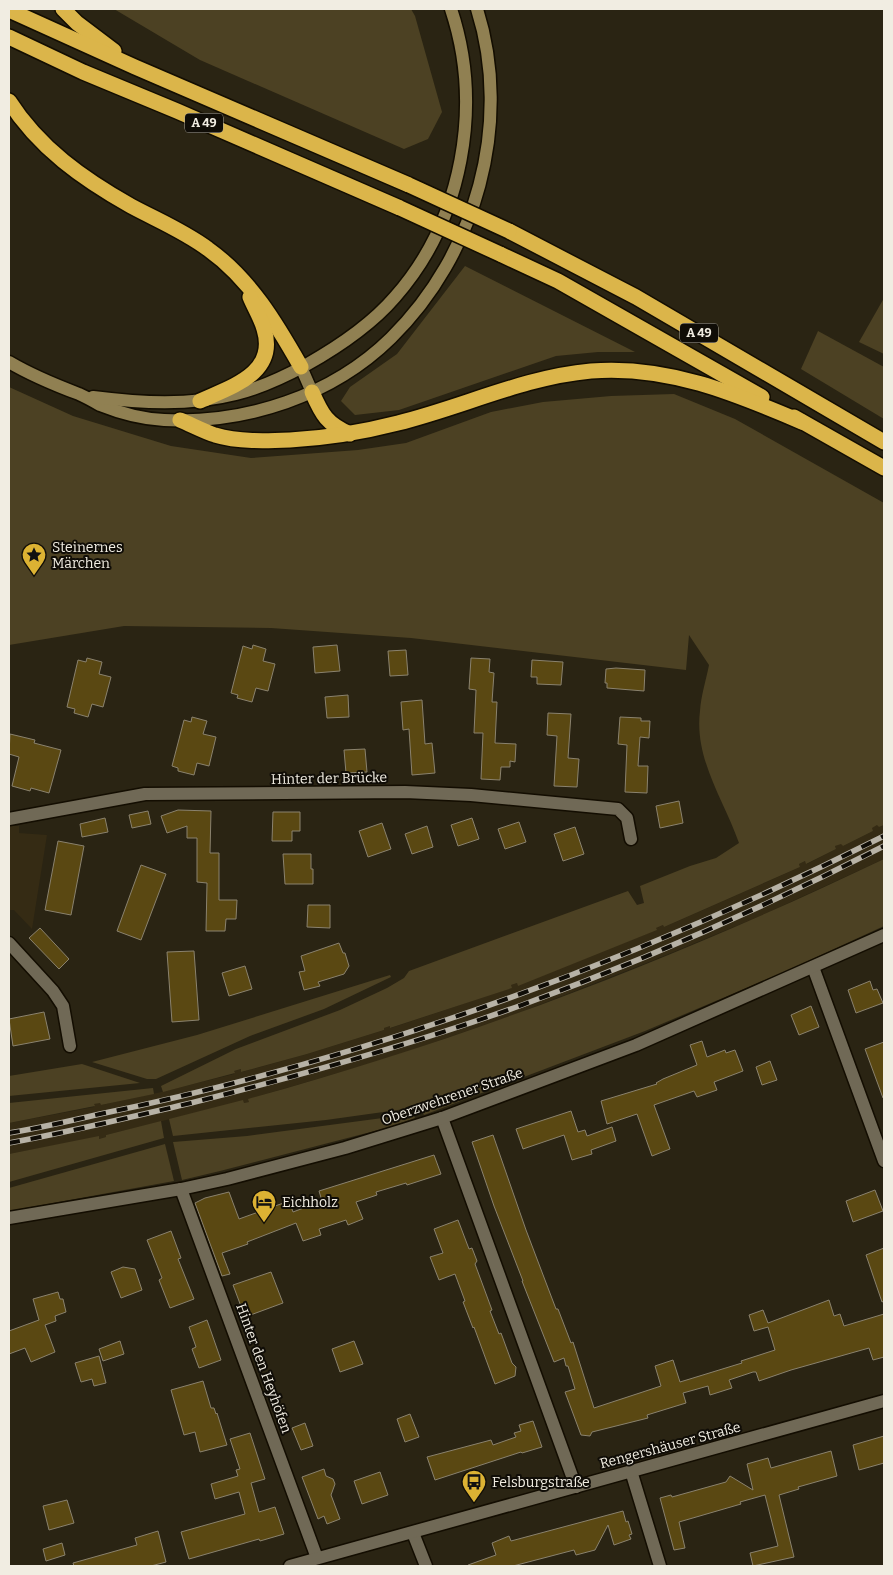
<svg xmlns="http://www.w3.org/2000/svg" width="893" height="1575" viewBox="0 0 893 1575" font-family="Bitter,serif">
<style>
.built{fill:#352b14}
.green{fill:#4c4123}
.building{fill:#5a4812;stroke:#8a826e}
.lines{fill:none;stroke-linecap:round;stroke-linejoin:round}
.street-casing{stroke:#130d01;stroke-width:15}
.secondary-casing{stroke:#130d01;stroke-width:15}
.highway-casing{stroke:#130d01;stroke-width:18}
.street{stroke:#706956;stroke-width:12}
.secondary{stroke:#908052;stroke-width:12}
.highway{stroke:#dbb54a;stroke-width:15}
.rail-casing{stroke:#b7b2a6;stroke-width:5.5}
.rail{stroke:#100d07;stroke-width:4;stroke-dasharray:11;stroke-linecap:butt}
.highway-bridge-casing{stroke:#130d01;stroke-width:18;stroke-linecap:butt}
.highway-bridge{stroke:#dbb54a;stroke-width:15}
.labels{text-anchor:middle;stroke-width:4;stroke-linejoin:round;paint-order:stroke}
.shield{fill:#100d07;stroke:#aeaaa0;stroke-width:1}
.shield-label{font-size:12px;font-weight:bold;fill:#f1ede2}
.poi-label{font-size:14px;fill:#f1ede2;stroke:#100d07;text-anchor:start}
.street-label{font-size:14px;fill:#f1ede2;stroke:#100d07}
</style>
<rect width="100%" height="100%" fill="#2a2413"/>
<!-- built -->
<g class="built">
<polygon points="878,824 879,827 884,825 884,859 758,917 654,960 511,1016 386,1059 249,1099 249,1102 244,1103 243,1101 106,1135 106,1137 99,1139 99,1137 9,1154 9,1123 94,1107 94,1104 100,1102 101,1105 157,1093 234,1074 234,1071 241,1069 242,1072 307,1054 384,1030 383,1028 390,1026 391,1028 511,988 511,985 517,983 519,985 656,930 656,928 663,925 664,927 737,895 800,867 799,864 805,861 807,864 836,849 835,846 841,843 843,846 873,831 871,828"/>
<polygon points="9,826 19,826 19,833 47,835 32,929 14,910 9,910"/>
</g>
<!-- green -->
<g class="green">
<polygon points="114,9 411,9 415,16 442,112 428,139 404,149 200,60"/>
<polygon points="465,266 635,352 598,352 556,356 399,410 355,415 341,401 350,387 397,354"/>
<polygon points="884,298 884,354 859,342"/>
<polygon points="818,331 884,367 884,419 801,369"/>
<path d="M9,387L73,416L171,446L251,458L358,450L406,443L491,412L543,402L611,396L674,394L735,419L884,503V825L879,827L877,825L872,828L873,831L843,846L841,844L835,846L836,849L806,864L805,861L799,864L800,867L664,927L663,925L656,928L657,930L518,986L517,983L511,985L512,988L390,1028V1026L384,1028V1030L307,1054L241,1072V1069L234,1071L235,1073L163,1092L161,1086L236,1049L340,1010L387,988L404,978L409,971L628,891L637,905L644,903L640,886L690,866L716,858L739,843C724,800 694,759 700,711C701,696 706,680 709,665L689,635L686,670L411,638L271,628L124,626L9,645Z"/>
<path d="M884,859V926L784,972L645,1031L424,1115L419,1107L326,1120L173,1136L169,1119L243,1100L244,1103L249,1102L248,1099C467,1039 679,957 884,859Z"/>
<polygon points="390,975 391,977 324,1009 250,1036 156,1079 147,1079 92,1062 197,1035"/>
<polygon points="82,1064 140,1083 9,1096 9,1076"/>
<polygon points="153,1088 154,1094 101,1105 100,1103 94,1104 95,1106 9,1123 9,1103"/>
<polygon points="413,1114 415,1118 390,1127 220,1171 182,1180 173,1142 247,1136"/>
<polygon points="161,1121 164,1138 9,1182 9,1154 99,1136 99,1139 106,1137 106,1135"/>
<polygon points="165,1144 174,1181 9,1211 9,1188"/>
</g>
<!-- building -->
<g class="building">
<polygon points="253,645 266,649 263,661 275,664 268,691 256,688 252,702 237,698 238,695 231,693 243,646 252,649"/>
<polygon points="337,645 340,671 315,673 313,647"/>
<polygon points="406,650 408,675 390,676 388,651"/>
<polygon points="87,658 102,662 99,674 111,677 103,707 92,704 88,717 74,713 75,709 67,707 78,660 86,662"/>
<polygon points="471,658 490,659 489,672 494,673 492,702 497,702 495,743 516,744 515,762 510,761 510,767 501,767 500,780 481,779 483,733 474,733 476,690 469,689"/>
<polygon points="532,660 563,662 561,685 537,684 537,677 531,677"/>
<polygon points="616,668 645,670 644,691 607,688 607,683 605,683 606,669"/>
<polygon points="348,695 349,717 327,718 325,697"/>
<polygon points="422,700 425,744 432,743 435,773 412,775 409,729 403,730 401,702"/>
<polygon points="548,713 571,714 568,758 579,759 577,787 554,786 557,736 547,735"/>
<polygon points="192,717 207,721 203,734 216,737 209,766 197,763 194,775 178,771 178,768 172,766 184,720 191,722"/>
<polygon points="620,717 641,718 641,721 650,721 649,738 640,737 638,766 648,766 647,793 625,792 627,745 618,744"/>
<polygon points="10,734 35,740 34,743 61,750 49,793 31,788 30,791 12,786 19,757 9,754"/>
<polygon points="365,749 367,772 346,773 344,750"/>
<polygon points="679,801 683,823 660,828 656,806"/>
<polygon points="178,810 211,811 210,853 219,853 219,900 237,900 236,919 226,919 225,931 206,931 207,883 197,882 197,838 187,838 187,826 167,833 161,816"/>
<polygon points="148,811 151,824 132,828 129,815"/>
<polygon points="273,812 300,812 300,831 292,831 292,841 272,841"/>
<polygon points="105,818 108,832 82,837 80,824"/>
<polygon points="472,818 479,839 458,846 451,825"/>
<polygon points="519,822 526,842 505,849 498,829"/>
<polygon points="382,823 391,849 368,857 359,831"/>
<polygon points="427,826 433,847 412,854 405,834"/>
<polygon points="575,827 584,854 563,861 554,834"/>
<polygon points="58,841 84,846 71,915 45,910"/>
<polygon points="283,854 311,854 311,869 313,869 313,884 285,884"/>
<polygon points="141,865 166,874 141,940 117,931"/>
<polygon points="308,905 330,905 330,928 307,927"/>
<polygon points="40,928 69,959 59,969 29,938"/>
<polygon points="339,943 343,953 345,953 349,966 344,974 318,982 320,986 304,990 299,972 305,971 301,956"/>
<polygon points="194,951 199,1020 172,1022 167,952"/>
<polygon points="245,966 252,989 229,996 222,973"/>
<polygon points="870,981 873,990 877,989 883,1003 856,1013 848,990"/>
<polygon points="811,1006 819,1027 799,1035 791,1015"/>
<polygon points="44,1012 50,1039 13,1046 9,1019"/>
<polygon points="702,1041 707,1057 725,1050 726,1053 735,1050 743,1071 714,1082 717,1090 697,1097 694,1091 654,1105 670,1149 652,1156 637,1114 607,1124 601,1101 657,1084 656,1083 663,1079 697,1065 690,1045"/>
<polygon points="884,1042 884,1098 883,1098 865,1049"/>
<polygon points="770,1061 777,1080 762,1085 756,1067"/>
<polygon points="571,1111 578,1132 585,1130 587,1136 612,1127 616,1141 591,1150 592,1154 572,1160 564,1135 523,1149 516,1129"/>
<polygon points="493,1135 526,1230 556,1309 558,1309 571,1343 573,1342 594,1408 661,1386 655,1366 673,1360 680,1382 742,1363 741,1361 775,1350 768,1327 754,1331 749,1315 763,1310 768,1323 829,1300 834,1316 840,1314 844,1326 884,1314 884,1357 873,1360 869,1348 791,1370 759,1381 756,1372 753,1372 729,1380 732,1388 710,1395 708,1386 683,1393 686,1403 647,1415 648,1418 592,1432 590,1436 581,1435 565,1392 575,1389 568,1366 566,1366 564,1358 554,1362 522,1281 523,1281 494,1206 472,1142"/>
<polygon points="434,1155 441,1174 407,1185 406,1183 376,1192 377,1195 356,1202 363,1219 348,1225 346,1220 319,1229 321,1235 303,1241 296,1223 247,1242 248,1244 222,1253 230,1274 222,1276 195,1203 205,1198 229,1192 239,1219 289,1201 293,1212 322,1201 319,1191"/>
<polygon points="875,1190 883,1211 853,1222 846,1201"/>
<polygon points="458,1220 469,1249 472,1248 477,1261 475,1264 492,1310 490,1311 499,1334 501,1333 512,1363 516,1367 515,1376 495,1384 474,1327 473,1328 463,1302 465,1301 455,1274 439,1280 430,1257 443,1253 434,1229"/>
<polygon points="171,1231 181,1258 178,1259 194,1299 170,1308 159,1280 162,1278 147,1240"/>
<polygon points="884,1248 884,1301 882,1302 866,1255"/>
<polygon points="123,1267 135,1269 142,1290 121,1298 111,1272"/>
<polygon points="271,1272 283,1303 245,1317 233,1285"/>
<polygon points="58,1292 60,1299 63,1299 66,1312 55,1316 56,1321 45,1325 55,1352 31,1362 25,1348 9,1354 9,1331 39,1320 33,1299"/>
<polygon points="207,1320 221,1360 199,1368 192,1349 196,1347 189,1327"/>
<polygon points="120,1341 124,1354 103,1361 99,1349"/>
<polygon points="354,1341 363,1364 340,1372 332,1349"/>
<polygon points="99,1356 106,1383 94,1386 92,1379 81,1382 75,1363"/>
<polygon points="203,1381 211,1408 214,1408 216,1414 217,1413 227,1445 200,1452 195,1432 184,1435 171,1390"/>
<polygon points="410,1414 419,1437 405,1442 397,1419"/>
<polygon points="533,1421 542,1447 522,1453 521,1452 435,1480 427,1457 491,1440 493,1445 516,1437 514,1433 521,1431 519,1425"/>
<polygon points="305,1423 313,1446 301,1450 292,1428"/>
<polygon points="250,1433 265,1479 251,1483 259,1512 275,1507 284,1534 260,1541 259,1539 189,1559 181,1532 245,1514 239,1492 215,1499 211,1484 238,1476 236,1470 240,1469 230,1439"/>
<polygon points="884,1436 884,1463 859,1470 853,1445"/>
<polygon points="831,1451 837,1476 798,1487 799,1489 779,1495 794,1557 753,1566 750,1553 778,1546 765,1495 740,1502 741,1504 679,1522 685,1548 674,1550 660,1498 671,1495 672,1497 726,1482 730,1476 753,1490 747,1464 768,1458 771,1468"/>
<polygon points="324,1469 326,1476 333,1479 335,1484 331,1495 340,1519 327,1524 324,1516 318,1519 302,1477"/>
<polygon points="380,1472 388,1495 362,1504 354,1481"/>
<polygon points="67,1500 74,1523 49,1530 43,1506"/>
<polygon points="623,1511 626,1522 628,1521 632,1534 629,1535 631,1539 614,1545 608,1525 595,1550 576,1555 574,1550 513,1566 468,1566 468,1565 496,1555 492,1543 509,1536 511,1541"/>
<polygon points="158,1531 166,1562 151,1566 74,1566 73,1563 137,1545 135,1538"/>
<polygon points="62,1543 65,1555 46,1561 43,1549"/>
</g>
<g class="lines">
<defs>
<g id="street">
<polyline points="9,819 145,794 405,792 471,795 618,809 627,818 631,839"/>
<polyline points="9,943 53,991 63,1006 70,1046"/>
<polyline points="813,967 884,1161"/>
<polyline points="442,1118 576,1487"/>
<polyline points="181,1189 317,1558"/>
<polyline points="9,1218 181,1189 227,1179 345,1148 442,1118 636,1045 884,935"/>
<polyline points="631,1471 660,1566"/>
<polyline points="413,1533 426,1566"/>
<polyline points="290,1566 884,1401"/>
</g>
<g id="secondary">
<path d="M9,362C31,375 55,385 79,394C86,397 93,401 100,405C120,413 142,419 164,420C246,424 332,396 391,338C476,255 513,123 477,9"/>
<polyline points="301,367 312,392"/>
<path d="M93,397C141,403 189,406 236,394C260,388 284,377 306,365C338,347 371,325 395,297C463,220 483,105 451,9"/>
</g>
<g id="highway">
<polyline points="63,9 77,23 114,51"/>
<polyline points="9,10 135,67 409,185"/>
<polyline points="9,37 83,72 177,111 400,208"/>
<path d="M9,101C39,148 83,179 131,206C157,220 184,231 208,249C250,279 276,323 301,367"/>
<polyline points="509,231 636,297 884,442"/>
<polyline points="500,254 558,281 762,397"/>
<path d="M312,392C322,415 327,424 350,434"/>
<path d="M200,401C230,387 278,374 264,329C261,318 254,307 250,297"/>
<polyline points="794,417 884,468"/>
<path d="M180,420C192,425 203,431 215,435C238,442 266,441 290,440C327,438 363,432 398,423C463,407 524,377 591,371C667,365 734,393 802,422"/>
</g>
</defs>
<!-- street casing -->
<use href="#street" class="street-casing"/>
<!-- secondary casing -->
<use href="#secondary" class="secondary-casing"/>
<!-- highway casing -->
<use href="#highway" class="highway-casing"/>
<!-- street -->
<use href="#street" class="street"/>
<!-- secondary -->
<use href="#secondary" class="secondary"/>
<!-- highway -->
<use href="#highway" class="highway"/>
<defs>
<g id="rail">
<path d="M9,1133C39,1128 70,1121 100,1114C372,1058 636,961 884,836"/>
<path d="M9,1143C70,1132 131,1117 191,1103C302,1075 414,1044 522,1005C645,960 767,906 884,846"/>
</g>
</defs>
<!-- rail casing -->
<use href="#rail" class="rail-casing"/>
<!-- rail -->
<use href="#rail" class="rail"/>
<defs>
<g id="highway-bridge">
<polyline points="409,185 509,231"/>
<polyline points="400,208 500,254"/>
</g>
</defs>
<!-- highway-bridge casing -->
<use href="#highway-bridge" class="highway-bridge-casing"/>
<!-- highway-bridge -->
<use href="#highway-bridge" class="highway-bridge"/>
</g>
<!-- icons -->
<defs>
<symbol id="sight-pin" viewBox="-11 -11 22 30"><path d="M0 17L-7.5 6A9.5 9.5 0 1 1 7.5 6Z" fill="#dcb233" stroke="#100d07"/><path d="M0-6L1.8-2.2L6-1.7L2.9 1.2L3.7 5.4L0 3.3L-3.7 5.4L-2.9 1.2L-6-1.7L-1.8-2.2Z" fill="#111"/></symbol>
<symbol id="hotel-pin" viewBox="-11 -11 22 30"><path d="M0 17L-7.5 6A9.5 9.5 0 1 1 7.5 6Z" fill="#dcb233" stroke="#100d07"/><path d="M-6-4.5h1.5V1H6V5H4.5V3h-9V5H-6ZM-4 0a1.8 1.8 0 1 1 3.6 0ZM.5 0V-2.5h3Q6-2.5 6 0Z" fill="#111"/></symbol>
<symbol id="bus-pin" viewBox="-11 -11 22 30"><path d="M0 17L-7.5 6A9.5 9.5 0 1 1 7.5 6Z" fill="#dcb233" stroke="#100d07"/><path d="M-5-6H5V4H4V6H2V4H-2V6H-4V4H-5ZM-3.5-4V0h7V-4ZM-3.5 1.2v1.5H-2V1.2ZM2 1.2v1.5H3.5V1.2Z" fill="#111"/></symbol>
</defs>
<g fill-rule="evenodd">
<use href="#sight-pin" x="20" y="541" width="28" height="38"/>
<use href="#hotel-pin" x="250" y="1188" width="28" height="38"/>
<use href="#bus-pin" x="460" y="1468" width="28" height="38"/>
</g>
<g class="labels">
<!-- shield labels -->
<g class="shield">
<rect x="185" y="113.5" width="38" height="19" rx="4"/>
<rect x="680" y="323.5" width="38" height="19" rx="4"/>
</g>
<g class="shield-label">
<text x="204" y="127">A 49</text>
<text x="699" y="337">A 49</text>
</g>
<!-- poi labels -->
<g class="poi-label">
<text x="52" y="552">Steinernes<tspan x="52" dy="16">Märchen</tspan></text>
<text x="282" y="1207">Eichholz</text>
<text x="492" y="1487">Felsburgstraße</text>
</g>
<!-- street labels -->
<g class="street-label">
<text transform="translate(329 778) rotate(-1)" y="5">Hinter der Brücke</text>
<text transform="translate(452 1096) rotate(-19)" y="5">Oberzwehrener Straße</text>
<text transform="translate(264 1368) rotate(70)" y="5">Hinter den Heyhöfen</text>
<text transform="translate(670 1445) rotate(-15)" y="5">Rengershäuser Straße</text>
</g>
</g>
<!-- border -->
<rect width="893" height="1575" fill="none" stroke="#f1ede2" stroke-width="20"/>
</svg>
